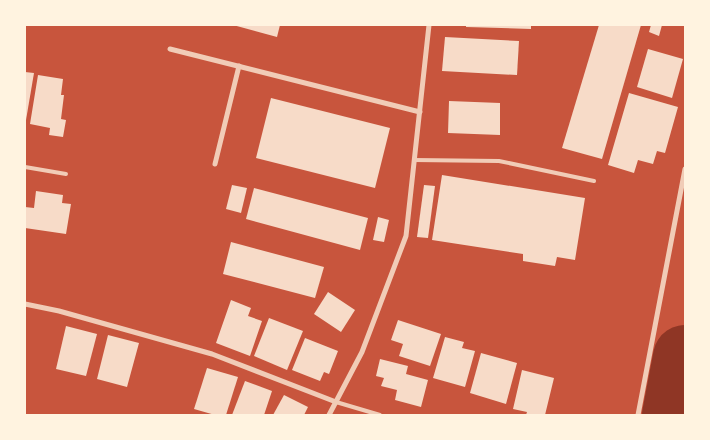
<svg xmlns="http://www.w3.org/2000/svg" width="710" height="440" viewBox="0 0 710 440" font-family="'Roboto Condensed',sans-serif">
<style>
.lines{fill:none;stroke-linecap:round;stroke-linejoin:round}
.river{stroke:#8f3625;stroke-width:64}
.building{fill:#f7dbc8}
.service{stroke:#f1ccb7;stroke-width:4}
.minor{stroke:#f1ccb7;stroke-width:5}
</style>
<rect width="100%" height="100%" fill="#c8553d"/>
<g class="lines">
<!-- river -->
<polyline class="river" points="674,415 685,357"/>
</g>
<!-- building -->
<g class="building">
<polygon points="233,25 280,25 277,37"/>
<polygon points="466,25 531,25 531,29 466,27"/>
<polygon points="599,25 641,25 602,159 562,148"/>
<polygon points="651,25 662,25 659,36 649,32"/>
<polygon points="445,37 519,41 517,75 442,71"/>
<polygon points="648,49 683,59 672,98 637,87"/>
<polygon points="25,72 34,73 26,120 25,119"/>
<polygon points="38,75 63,79 61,95 64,95 61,119 66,120 63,137 49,135 50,128 30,124"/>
<polygon points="629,93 678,107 665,153 657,151 653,164 638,160 634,173 608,165"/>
<polygon points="271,98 390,128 375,188 256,158"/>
<polygon points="449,101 500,103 500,135 448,133"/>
<polygon points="442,175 585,198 575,260 557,257 555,266 523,261 523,254 432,240"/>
<polygon points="232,185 247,188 241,213 226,209"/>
<polygon points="424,185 435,186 428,238 417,237"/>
<polygon points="254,188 368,218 360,250 246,219"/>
<polygon points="36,191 63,195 62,203 71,204 66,234 25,228 25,207 34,208"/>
<polygon points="378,217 389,220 384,242 373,240"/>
<polygon points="231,242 324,267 315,298 223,274"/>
<polygon points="328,292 355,310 341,332 314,314"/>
<polygon points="231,300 251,308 248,316 262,321 250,356 216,343"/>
<polygon points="269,318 303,331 287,370 254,356"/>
<polygon points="398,320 441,334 430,366 399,356 403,344 391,340"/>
<polygon points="66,326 97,334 86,376 56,369"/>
<polygon points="108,335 139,343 127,387 97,379"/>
<polygon points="445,337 464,342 462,348 475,351 465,387 433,378"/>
<polygon points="305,338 338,351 329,374 324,372 320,381 292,370"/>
<polygon points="481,353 517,363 506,404 470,393"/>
<polygon points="380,359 408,366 406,374 428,380 421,407 395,400 397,390 381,386 384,378 376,376"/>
<polygon points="207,368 238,377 226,415 215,415 194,409"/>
<polygon points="522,370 554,378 545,415 526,415 527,412 513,409"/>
<polygon points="245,381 272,391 264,415 232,415"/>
<polygon points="284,395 308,407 304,415 273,415"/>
</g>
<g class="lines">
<!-- service -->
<g class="service">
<polyline points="414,160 499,161 594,181"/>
<polyline points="25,167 66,174"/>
<polyline points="336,402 380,415"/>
</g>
<!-- minor -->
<g class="minor">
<polyline points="170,49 420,112"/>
<polyline points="215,164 239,66"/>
<polyline points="25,304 59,311 212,354 336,402"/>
<polyline points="329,415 362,352 406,236 429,25"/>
<polyline points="638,415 685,169"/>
</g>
</g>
<!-- border -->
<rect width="710" height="440" fill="none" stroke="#fff3e0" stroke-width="52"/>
</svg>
